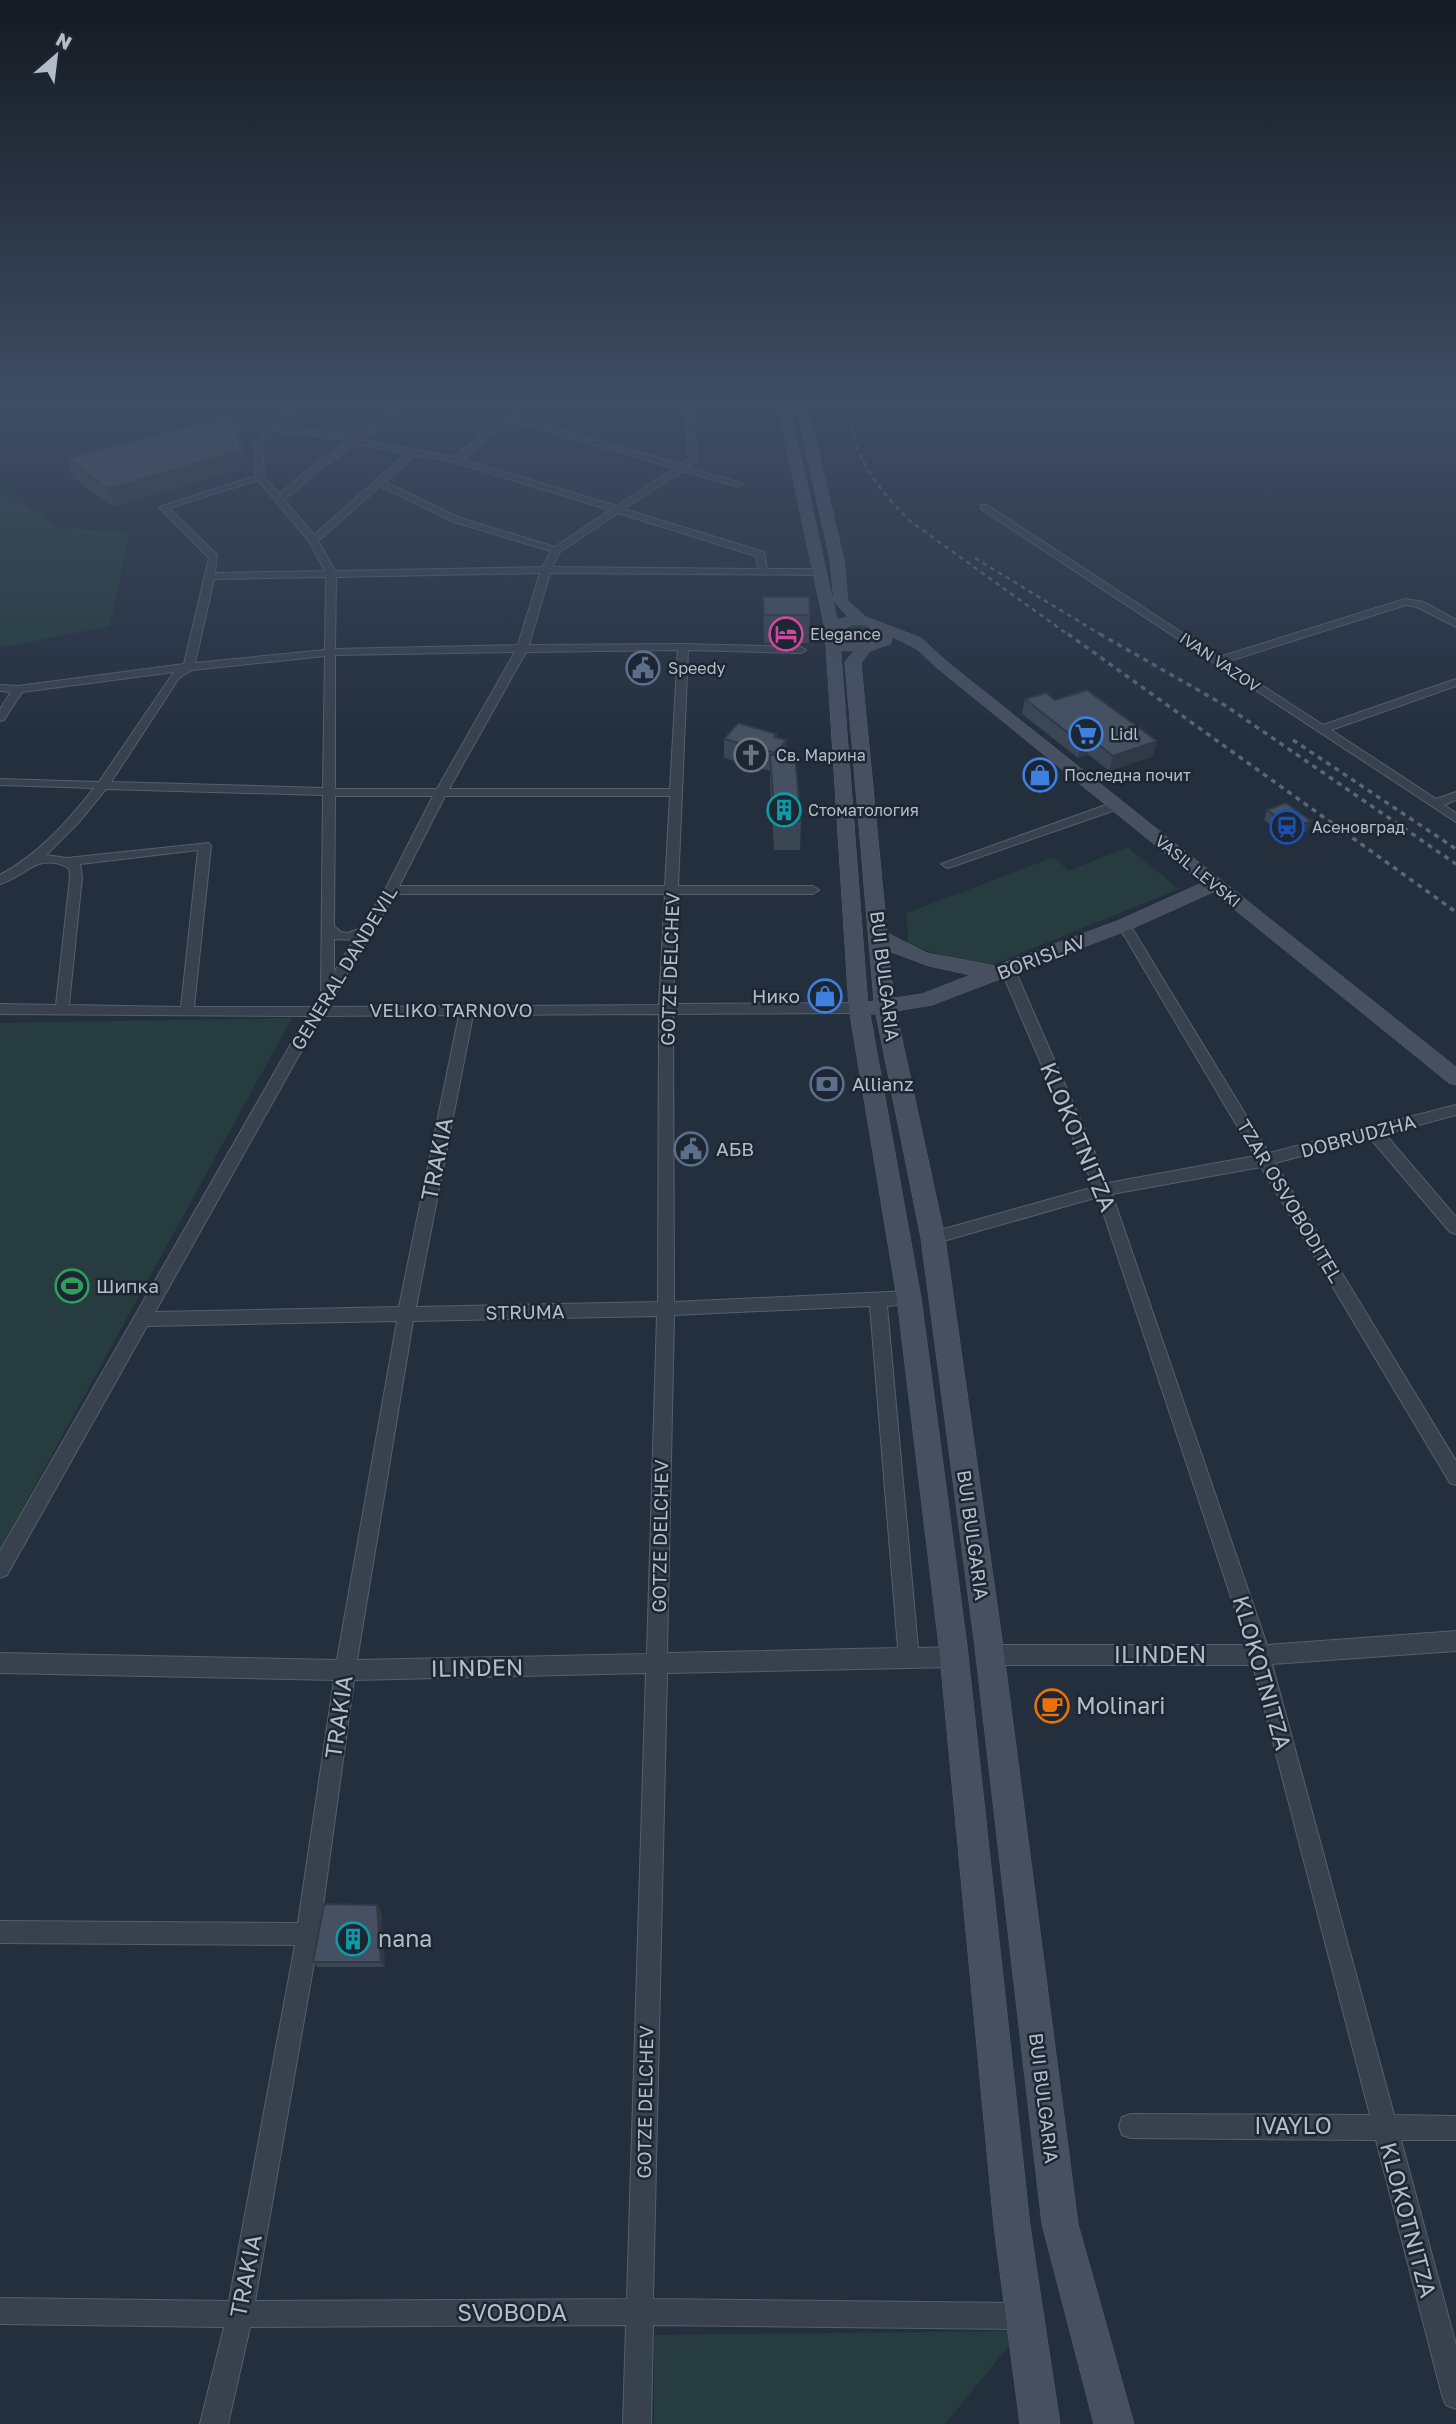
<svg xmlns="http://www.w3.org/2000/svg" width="1456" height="2424" viewBox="0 0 1456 2424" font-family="'Golos Text',sans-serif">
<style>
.green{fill:#263c3f}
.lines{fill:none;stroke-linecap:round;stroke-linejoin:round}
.minor-casing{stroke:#565f6c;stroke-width:2}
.secondary-casing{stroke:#565f6c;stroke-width:1}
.minor{fill:#38414e;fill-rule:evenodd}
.secondary{fill:#465061;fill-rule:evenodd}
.rail-far1{stroke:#5a6575;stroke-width:2.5;stroke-dasharray:4.5 4.5;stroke-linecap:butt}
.rail{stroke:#5a6575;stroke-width:3.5;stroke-dasharray:5 5;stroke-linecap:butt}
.wall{fill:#3b4654}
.shaded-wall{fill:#303945}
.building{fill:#455162;stroke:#303945;stroke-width:2}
.labels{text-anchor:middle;stroke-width:5;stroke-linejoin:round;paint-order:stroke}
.far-poi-label{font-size:16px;fill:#b4bcc9;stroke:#1d2633;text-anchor:start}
.far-street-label{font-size:16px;fill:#b4bcc9;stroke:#1d2633}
.street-label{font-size:19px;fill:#b4bcc9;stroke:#1d2633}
.poi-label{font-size:19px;fill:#b4bcc9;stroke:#1d2633;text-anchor:start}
.near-street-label{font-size:23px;fill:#b4bcc9;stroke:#1d2633}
.near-poi-label{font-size:23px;fill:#b4bcc9;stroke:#1d2633;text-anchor:start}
</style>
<rect width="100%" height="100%" fill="#242f3e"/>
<!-- green -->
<g class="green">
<polygon points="88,402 95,402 113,418 78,426 59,409"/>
<polygon points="102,402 150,402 156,408 119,417"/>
<polygon points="56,411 73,426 32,436 15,421"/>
<polygon points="0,488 57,527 129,533 110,626 0,648"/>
<path d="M863,625L877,632L878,638C866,646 852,644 840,636L846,628Z"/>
<polygon points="1127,847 1179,889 992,965 950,958 908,944 907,913 1054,857 1069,871"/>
<polygon points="292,1018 0,1549 0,1023"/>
<polygon points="1021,2331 945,2424 654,2424 654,2335"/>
</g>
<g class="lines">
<defs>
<g id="minor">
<path d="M288,402H296L294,411L279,426L356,436L404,402H414L362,440L454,457L520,406L692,402L697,460L688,467L743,484L739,487L683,471L624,509L764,552L767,569H820L825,572L820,575L550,573L529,645L683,644L801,647L806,650L801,653L688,650L678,886H813L819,890L813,894H678L673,1004L859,1003L866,1008L859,1013L673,1014L674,1302L909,1291L915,1293L917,1298L915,1303L887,1306L918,1648L955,1647L962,1650L965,1657L962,1664L955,1667L667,1673L653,2299L1025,2303L1034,2307L1038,2316L1034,2325L1025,2329L653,2325L651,2424H623L626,2325L250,2327L228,2424H200L224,2327L0,2324V2298L229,2301L295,1945L0,1943V1921L298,1923L334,1680L0,1673V1653L337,1660L397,1321L147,1326L7,1575L0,1578V1551L307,1016L0,1014V1004L56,1005L70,877L69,868C37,852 28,875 0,884V875C39,854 66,823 94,788L0,785V779L99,782L174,672L22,692L4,720L0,721V709L11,692L0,691V685L18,686L184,664L209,558L159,507L256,476L254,443L287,408ZM684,406L689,459L680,464L515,417L521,410ZM510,421L675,468L616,506L462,459ZM274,431L350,440L314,465L279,494L264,477L262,443ZM356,444L407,453L314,535L284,500L320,469ZM416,455L454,462L610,510L555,547L460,518L385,482ZM258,480L309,541L325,571L215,573L217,555L169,508ZM380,486L454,522L551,551L543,567L335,571L318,541ZM618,513L756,556L758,569L552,567L560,552ZM540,573L518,645L335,649L336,577ZM326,577L325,650L195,663L214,579ZM678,650L670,789H449L526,652ZM515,652L437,789H335V655ZM325,656L323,788L111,782L179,678L192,670ZM106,789L323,795L321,993L313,1007H194L211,846L209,843L67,858L46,855L79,822ZM335,796H433L385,890L361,928L348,933L341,932L334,926ZM445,796H670L665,886H399ZM198,850L181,1007L69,1005L82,877L80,864ZM395,894H665L659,1005L327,1007ZM334,939L354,940L334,972ZM659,1014L658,1302L416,1307L473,1015ZM459,1015L399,1307L155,1312L321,1016ZM870,1306L898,1648L667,1653L674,1315ZM657,1316L647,1654L357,1660L413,1321ZM646,1673L627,2299L255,2301L319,1934L354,1680Z"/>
<polygon points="945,402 960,402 979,408 1023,402 1051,402 979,412"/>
<polygon points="981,505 987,505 1219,657 1405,599 1424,602 1456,620 1456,627 1417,607 1406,605 1226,662 1323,725 1456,679 1456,686 1331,730 1436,799 1456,792 1456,800 1444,805 1456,813 1456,822 981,509"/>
<polygon points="1117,801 1121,802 1121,808 951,867 947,868 941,864"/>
<polygon points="1124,921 1130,925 1269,1153 1456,1105 1456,1115 1385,1134 1456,1217 1456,1234 1450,1232 1370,1138 1275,1163 1456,1461 1456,1485 1450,1483 1261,1167 1112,1194 1267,1645 1456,1631 1456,1651 1272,1664 1394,2115 1456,2116 1456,2140 1401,2140 1456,2345 1456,2409 1446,2405 1442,2395 1376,2140 1131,2138 1122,2135 1119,2126 1122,2117 1131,2114 1370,2115 1253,1665 990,1665 983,1662 980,1655 983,1648 990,1645 1247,1645 1098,1197 933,1244 927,1242 925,1238 927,1234 933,1232 1094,1187 1001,970 1008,966 1015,970 1108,1183 1255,1156 1118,925"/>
</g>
<path id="secondary" d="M777,402H789L837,620L848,617L834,601L830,560L795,402H807L844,560L848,601L866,617L921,638L946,661L1456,1067V1085L1449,1083L1213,892L1131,929L932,1005L896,1011L945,1238L1003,1647L1078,2224L1134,2424H1094L1042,2224L975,1647L921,1238L876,1014H870L921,1298L967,1646L1030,2226L1060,2424H1020L994,2226L939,1646L897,1298L849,1008L825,629ZM853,625H865L879,634L878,638C863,644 853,645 839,635V631ZM893,637L917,649L936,667L1202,883L1117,921L995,966L927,953L887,933L861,663L870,651L890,644ZM841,650L854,651L845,662L874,1001L868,1002ZM889,951L929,966L971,975L922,994L894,998Z"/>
</defs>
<!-- minor casing -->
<use href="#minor" class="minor-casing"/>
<!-- secondary casing -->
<use href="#secondary" class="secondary-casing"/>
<!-- minor -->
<use href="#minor" class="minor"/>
<!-- secondary -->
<use href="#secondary" class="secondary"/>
<!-- rail-far1 -->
<g class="rail-far1">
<path d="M849,402C850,453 875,486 910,521L1070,636"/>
<polyline points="975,558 1103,636"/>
</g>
<!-- rail -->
<g class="rail">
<polyline points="1068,634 1456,912"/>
<polyline points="1100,634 1226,706 1456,864"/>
<polyline points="1293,740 1456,849"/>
</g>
</g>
<!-- wall -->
<g class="wall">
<polygon points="243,440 244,468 114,507 72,477 66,459"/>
<polygon points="763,597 810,615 809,643 764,643"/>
<polygon points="1025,699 1055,700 1153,756 1109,771 1088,754 1078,758 1022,714"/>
<polygon points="777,737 786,755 801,821 800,850 774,850 770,784 770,771 724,758 724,739"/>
<polygon points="1267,810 1311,821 1307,831 1288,838 1264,820"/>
<polygon points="377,1905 381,1911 385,1967 318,1967 313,1962"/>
</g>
<!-- shaded-wall -->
<g class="shaded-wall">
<polygon points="239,423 243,440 244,468 114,507 108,489"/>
<polygon points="777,734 776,753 787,740 786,760 776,772 776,753 774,737"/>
<polygon points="1091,739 1088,754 1078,758 1081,743"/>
<polygon points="1157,741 1153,756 1109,771 1113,756"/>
<polygon points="1311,821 1307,831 1288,838 1292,828"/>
<polygon points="377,1905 381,1911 385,1967 381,1962"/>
</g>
<!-- building -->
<g class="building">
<polygon points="225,416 239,423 239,451 108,489 66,459"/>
<polygon points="763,597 809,597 810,615 764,615"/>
<polygon points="1087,690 1157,741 1113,756 1091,739 1081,743 1025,699 1046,693 1055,700"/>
<polygon points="738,723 777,734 774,737 787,740 776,753 724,739"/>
<polygon points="770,755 795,755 801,821 775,821"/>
<polygon points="1286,803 1311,821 1292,828 1267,810"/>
<polygon points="324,1904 377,1905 381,1962 313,1962"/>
</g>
<!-- sky -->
<linearGradient id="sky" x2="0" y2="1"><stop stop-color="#141a22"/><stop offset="0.54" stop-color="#3f4d63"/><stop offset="1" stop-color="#3f4d63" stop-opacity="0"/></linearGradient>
<rect width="1456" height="742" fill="url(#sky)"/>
<!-- icons -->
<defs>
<symbol id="hotel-ring" viewBox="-11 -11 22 22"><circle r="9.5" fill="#1d2633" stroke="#d1479c" stroke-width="1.5"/><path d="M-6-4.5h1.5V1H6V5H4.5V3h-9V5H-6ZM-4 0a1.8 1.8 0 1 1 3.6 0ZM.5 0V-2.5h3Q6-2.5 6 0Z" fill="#d1479c"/></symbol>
<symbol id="civic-ring" viewBox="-11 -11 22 22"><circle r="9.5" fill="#1d2633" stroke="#5c6f8a" stroke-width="1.5"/><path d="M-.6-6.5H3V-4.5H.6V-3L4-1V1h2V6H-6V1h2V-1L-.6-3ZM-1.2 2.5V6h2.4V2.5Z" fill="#5c6f8a"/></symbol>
<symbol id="supermarket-ring" viewBox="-11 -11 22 22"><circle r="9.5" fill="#1d2633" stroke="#3f7fe0" stroke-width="1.5"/><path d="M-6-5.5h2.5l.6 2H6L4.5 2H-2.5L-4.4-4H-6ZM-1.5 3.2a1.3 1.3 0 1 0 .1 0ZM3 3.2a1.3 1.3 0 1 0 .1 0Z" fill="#3f7fe0"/></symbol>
<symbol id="church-ring" viewBox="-11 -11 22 22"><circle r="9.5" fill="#1d2633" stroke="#6b7280" stroke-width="1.5"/><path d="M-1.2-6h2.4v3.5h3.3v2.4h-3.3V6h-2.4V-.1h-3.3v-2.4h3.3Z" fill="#6b7280"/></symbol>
<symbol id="shop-ring" viewBox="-11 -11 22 22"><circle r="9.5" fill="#1d2633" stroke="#3f7fe0" stroke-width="1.5"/><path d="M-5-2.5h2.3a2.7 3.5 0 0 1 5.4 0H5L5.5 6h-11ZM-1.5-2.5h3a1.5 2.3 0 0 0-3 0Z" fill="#3f7fe0"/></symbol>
<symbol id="building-ring" viewBox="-11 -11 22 22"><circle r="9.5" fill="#1d2633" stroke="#0f9aa8" stroke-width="1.5"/><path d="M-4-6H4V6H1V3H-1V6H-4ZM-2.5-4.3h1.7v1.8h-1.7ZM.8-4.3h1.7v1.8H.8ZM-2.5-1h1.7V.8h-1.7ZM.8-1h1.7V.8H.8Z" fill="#0f9aa8"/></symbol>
<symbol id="station-ring" viewBox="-11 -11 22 22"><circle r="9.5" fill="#1d2633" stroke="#1a4fb4" stroke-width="1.5"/><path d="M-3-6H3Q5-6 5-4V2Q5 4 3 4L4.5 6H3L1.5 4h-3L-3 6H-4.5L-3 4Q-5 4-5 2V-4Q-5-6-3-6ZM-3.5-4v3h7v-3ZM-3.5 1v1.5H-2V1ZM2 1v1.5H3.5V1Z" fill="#1a4fb4"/></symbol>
<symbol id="bank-ring" viewBox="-11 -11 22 22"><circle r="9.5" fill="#1d2633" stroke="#5c6f8a" stroke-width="1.5"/><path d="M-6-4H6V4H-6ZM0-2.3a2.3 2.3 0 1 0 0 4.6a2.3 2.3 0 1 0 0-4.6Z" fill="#5c6f8a"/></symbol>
<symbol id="stadium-ring" viewBox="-11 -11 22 22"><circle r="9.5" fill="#1d2633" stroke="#2e9e5b" stroke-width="1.5"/><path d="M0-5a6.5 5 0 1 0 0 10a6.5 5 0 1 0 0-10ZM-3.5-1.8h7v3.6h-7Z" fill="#2e9e5b"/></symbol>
<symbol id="cafe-ring" viewBox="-11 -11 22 22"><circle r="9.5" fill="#1d2633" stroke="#e8710a" stroke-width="1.5"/><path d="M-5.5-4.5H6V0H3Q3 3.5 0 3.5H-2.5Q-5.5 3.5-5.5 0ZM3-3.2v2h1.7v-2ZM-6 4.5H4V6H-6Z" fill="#e8710a"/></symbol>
</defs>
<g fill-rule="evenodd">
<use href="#hotel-ring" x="767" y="615" width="38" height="38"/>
<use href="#civic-ring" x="624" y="649" width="38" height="38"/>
<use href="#supermarket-ring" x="1067" y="715" width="38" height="38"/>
<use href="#church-ring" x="732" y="736" width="38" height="38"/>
<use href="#shop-ring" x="1021" y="756" width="38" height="38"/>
<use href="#building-ring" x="765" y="791" width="38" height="38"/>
<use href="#station-ring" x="1268" y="808" width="38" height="38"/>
<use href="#shop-ring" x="806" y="977" width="38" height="38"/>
<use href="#bank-ring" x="808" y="1065" width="38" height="38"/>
<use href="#civic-ring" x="672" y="1130" width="38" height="38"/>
<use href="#stadium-ring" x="53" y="1267" width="38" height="38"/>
<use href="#cafe-ring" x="1033" y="1687" width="38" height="38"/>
<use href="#building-ring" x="334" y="1920" width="38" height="38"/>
</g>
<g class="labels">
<!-- far-poi labels -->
<g class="far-poi-label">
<text x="810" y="640">Elegance</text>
<text x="668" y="674">Speedy</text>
<text x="1110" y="740">Lidl</text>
<text x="776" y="761">Св. Марина</text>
<text x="1064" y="781">Последна почит</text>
<text x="808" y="816">Стоматология</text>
<text x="1312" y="833">Асеновград</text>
</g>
<!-- far-street labels -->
<g class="far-street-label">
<text transform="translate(1220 662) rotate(34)" y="6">IVAN VAZOV</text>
<text transform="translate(1198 871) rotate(39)" y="6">VASIL LEVSKI</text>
</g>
<!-- street labels -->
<g class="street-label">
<text transform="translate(1041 957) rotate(-21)" y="7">BORISLAV</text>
<text transform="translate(344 968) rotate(-59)" y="7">GENERAL DANDEVIL</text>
<text transform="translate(670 969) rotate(-88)" y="7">GOTZE DELCHEV</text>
<text transform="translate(885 976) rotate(83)" y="7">BUI BULGARIA</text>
<text x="451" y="1017">VELIKO TARNOVO</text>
<text transform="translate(1358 1136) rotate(-15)" y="7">DOBRUDZHA</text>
<text transform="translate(1290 1201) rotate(59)" y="7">TZAR OSVOBODITEL</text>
<text transform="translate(525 1312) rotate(-1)" y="7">STRUMA</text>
<text transform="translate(973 1535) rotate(82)" y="7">BUI BULGARIA</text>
<text transform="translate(660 1536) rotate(-89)" y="7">GOTZE DELCHEV</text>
<text transform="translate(1044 2098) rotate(83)" y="7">BUI BULGARIA</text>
<text transform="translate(645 2102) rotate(-89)" y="7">GOTZE DELCHEV</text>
</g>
<!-- poi labels -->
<g class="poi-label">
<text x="800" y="1003" text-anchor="end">Нико</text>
<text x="852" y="1091">Allianz</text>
<text x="716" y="1156">АБВ</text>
<text x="96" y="1293">Шипка</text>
</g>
<!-- near-street labels -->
<g class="near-street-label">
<text transform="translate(1078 1137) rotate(67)" y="8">KLOKOTNITZA</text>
<text transform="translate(437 1159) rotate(-79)" y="8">TRAKIA</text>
<text x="1160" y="1663">ILINDEN</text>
<text transform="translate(477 1668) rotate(-1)" y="8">ILINDEN</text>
<text transform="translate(1262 1673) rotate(74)" y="8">KLOKOTNITZA</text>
<text transform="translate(339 1717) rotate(-82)" y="8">TRAKIA</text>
<text x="1293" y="2134">IVAYLO</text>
<text transform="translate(1408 2220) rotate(75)" y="8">KLOKOTNITZA</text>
<text transform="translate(246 2276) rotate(-79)" y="8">TRAKIA</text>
<text x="512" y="2321">SVOBODA</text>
</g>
<!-- near-poi labels -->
<g class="near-poi-label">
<text x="1076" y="1714">Molinari</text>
<text x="378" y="1947">nana</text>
</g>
</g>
<!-- north arrow -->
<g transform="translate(56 56) rotate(28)" stroke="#1d2633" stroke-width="5" paint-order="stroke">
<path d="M0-5L12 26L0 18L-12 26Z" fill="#b4bcc9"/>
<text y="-10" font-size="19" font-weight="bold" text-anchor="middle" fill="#b4bcc9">N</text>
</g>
</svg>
